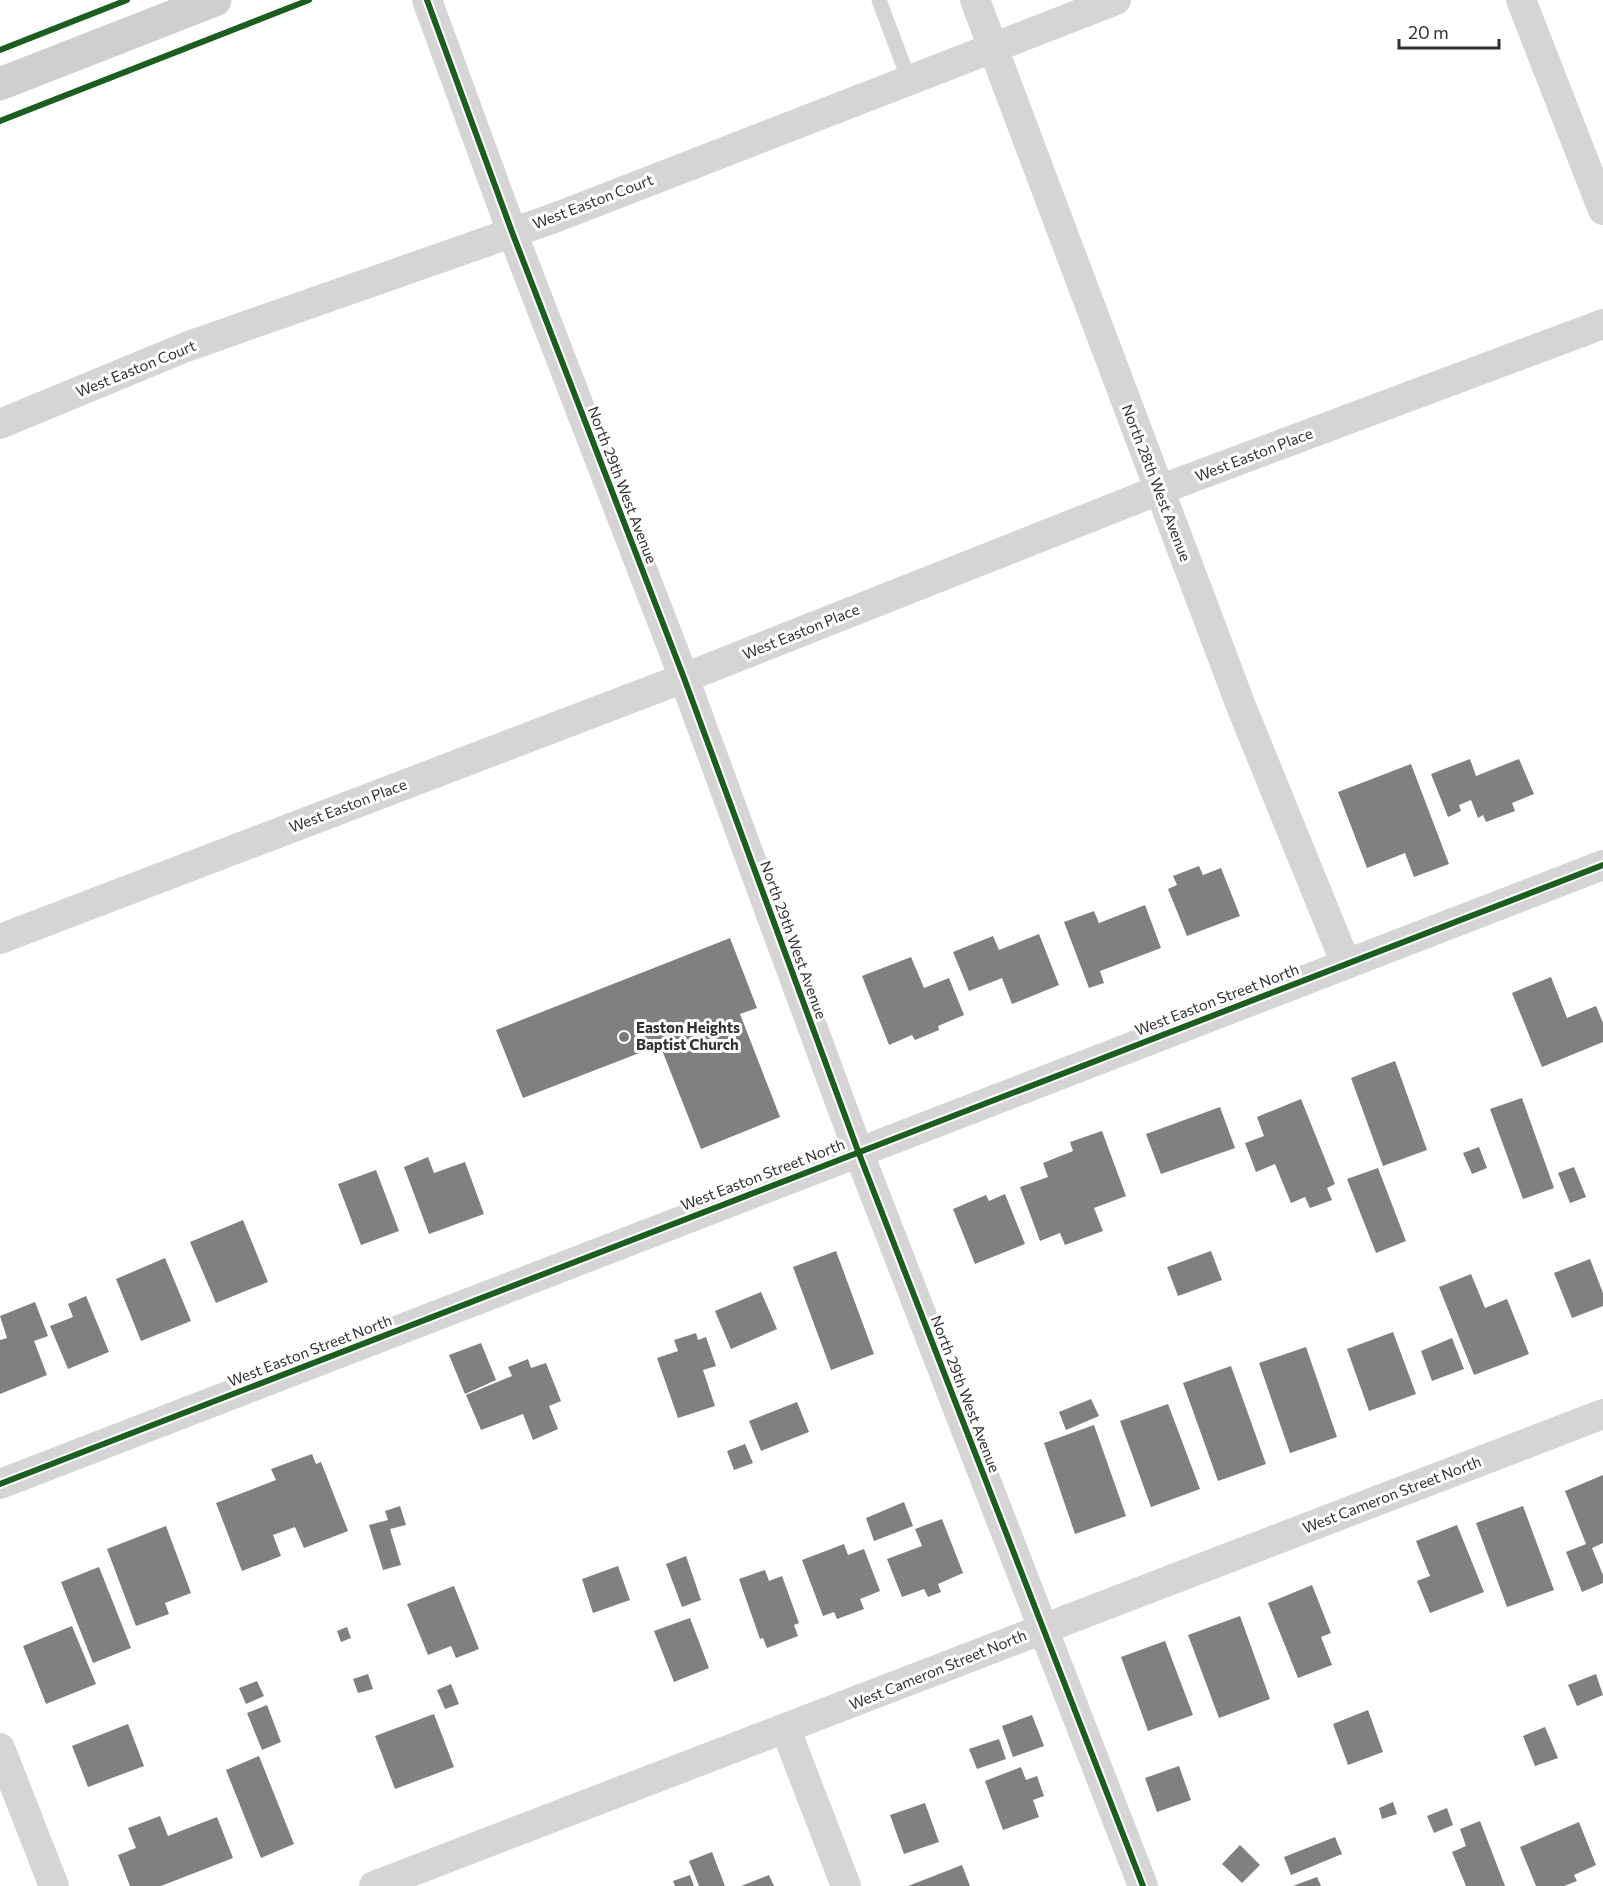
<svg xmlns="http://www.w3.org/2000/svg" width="1603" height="1886" viewBox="0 0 1603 1886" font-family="Commissioner,sans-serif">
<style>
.building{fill:#808080}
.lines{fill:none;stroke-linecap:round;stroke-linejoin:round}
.lane{stroke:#d5d5d5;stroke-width:15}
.street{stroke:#d5d5d5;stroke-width:30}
.secondary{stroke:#cfcfcf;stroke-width:33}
.cycleway-casing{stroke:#fff;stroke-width:10}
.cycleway{stroke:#1b5e20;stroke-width:6}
.poi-dot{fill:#797979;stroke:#fff;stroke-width:2}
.labels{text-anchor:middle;stroke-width:6;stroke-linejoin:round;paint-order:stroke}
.street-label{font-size:15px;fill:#313131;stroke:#fff}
.poi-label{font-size:15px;font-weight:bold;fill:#313131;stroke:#fff;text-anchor:start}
</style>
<rect width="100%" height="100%" fill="#fff"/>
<!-- building -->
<g class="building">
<polygon points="1470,759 1476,776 1519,759 1534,794 1512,803 1515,811 1486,822 1483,815 1478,818 1471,800 1459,805 1461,811 1448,817 1431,774"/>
<polygon points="1411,764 1449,864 1414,877 1405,853 1367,868 1338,792"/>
<polygon points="1199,866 1203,875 1221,868 1240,916 1187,936 1168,889 1177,885 1173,876"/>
<polygon points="1145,905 1161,948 1100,971 1104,983 1089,988 1064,922 1094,911 1099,923"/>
<polygon points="1039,934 1059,985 1012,1004 1002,978 969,991 953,952 993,936 999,950"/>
<polygon points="730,938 757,1008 740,1014 780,1117 701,1149 660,1045 523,1098 496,1030"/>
<polygon points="911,957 924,988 949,978 964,1015 938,1026 939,1030 915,1040 912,1035 889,1045 862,976"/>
<polygon points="1551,977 1567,1018 1596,1006 1603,1023 1603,1042 1542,1067 1512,993"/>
<polygon points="1395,1061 1427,1150 1383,1166 1351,1078"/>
<polygon points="1522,1098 1554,1188 1523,1199 1490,1109"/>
<polygon points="1301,1099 1335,1184 1327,1188 1332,1200 1310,1208 1305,1197 1291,1203 1275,1164 1256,1172 1245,1143 1264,1136 1257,1117"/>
<polygon points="1220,1107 1235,1148 1161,1174 1146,1134"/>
<polygon points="1102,1131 1126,1196 1094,1208 1103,1231 1065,1245 1060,1233 1040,1241 1020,1187 1048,1177 1043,1163 1073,1151 1070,1142"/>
<polygon points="1479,1147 1487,1168 1472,1174 1463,1153"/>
<polygon points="428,1157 434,1173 465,1162 484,1214 429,1234 404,1167"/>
<polygon points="1574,1167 1586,1197 1570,1203 1558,1173"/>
<polygon points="1378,1168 1406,1241 1376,1253 1347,1179"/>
<polygon points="376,1170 399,1231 361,1245 338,1184"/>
<polygon points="1005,1194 1025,1244 975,1264 953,1209 986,1195 989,1201"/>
<polygon points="243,1220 268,1282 216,1303 190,1242"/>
<polygon points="836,1251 874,1354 831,1370 793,1267"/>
<polygon points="1211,1251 1222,1280 1178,1296 1167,1267"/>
<polygon points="165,1258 191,1321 141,1341 116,1279"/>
<polygon points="1590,1259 1603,1293 1603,1306 1572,1318 1554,1273"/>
<polygon points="1471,1274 1485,1308 1507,1299 1529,1354 1474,1375 1439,1287"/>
<polygon points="761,1292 777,1329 731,1349 715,1311"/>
<polygon points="86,1296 109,1352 68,1369 50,1326 73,1317 68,1304"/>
<polygon points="35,1302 48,1336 34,1341 47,1375 0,1394 0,1340 7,1338 0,1316"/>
<polygon points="1393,1332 1416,1394 1369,1411 1347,1349"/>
<polygon points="696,1333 698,1340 706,1337 716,1366 703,1370 715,1406 678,1418 657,1358 678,1351 674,1340"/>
<polygon points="1452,1338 1464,1369 1432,1381 1421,1351"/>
<polygon points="481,1343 496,1380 465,1394 449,1355"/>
<polygon points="1306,1347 1337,1437 1290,1453 1259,1363"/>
<polygon points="528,1359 531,1368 546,1363 561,1401 549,1406 558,1429 533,1440 523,1414 481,1430 466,1395 512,1376 508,1367"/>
<polygon points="1231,1366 1266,1464 1218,1481 1183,1383"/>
<polygon points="1091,1399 1099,1416 1066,1430 1059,1412"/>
<polygon points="797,1402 809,1432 761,1451 749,1421"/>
<polygon points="1168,1404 1200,1489 1151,1507 1120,1421"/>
<polygon points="1094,1425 1126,1516 1075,1534 1044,1443"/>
<polygon points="745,1444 753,1463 734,1470 727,1451"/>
<polygon points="312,1454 316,1464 321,1462 348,1531 304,1548 295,1527 273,1535 281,1556 242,1571 216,1503 276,1480 271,1469"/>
<polygon points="1603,1475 1603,1543 1592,1548 1603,1575 1603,1583 1582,1592 1566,1552 1586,1544 1565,1491"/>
<polygon points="904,1502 913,1526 874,1541 866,1518"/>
<polygon points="400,1506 406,1525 390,1529 401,1565 383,1570 369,1525 388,1520 385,1511"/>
<polygon points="1523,1506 1554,1590 1507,1607 1476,1523"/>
<polygon points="942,1519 963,1573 938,1584 941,1592 928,1597 924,1589 902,1597 887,1559 922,1546 915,1529"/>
<polygon points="1457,1525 1484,1592 1430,1613 1417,1581 1430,1576 1416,1541"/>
<polygon points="166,1526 191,1593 165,1603 169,1614 136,1626 107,1549"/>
<polygon points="844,1544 848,1555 864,1549 880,1591 860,1599 864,1609 837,1619 834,1612 823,1616 802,1560"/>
<polygon points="686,1556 701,1600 682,1607 666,1564"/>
<polygon points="618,1566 630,1600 593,1613 582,1579"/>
<polygon points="99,1567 131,1648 93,1663 61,1582"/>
<polygon points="765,1570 769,1581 782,1576 799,1623 794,1625 798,1636 767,1648 763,1638 760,1639 739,1579"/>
<polygon points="1312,1585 1331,1633 1321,1637 1332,1665 1298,1678 1268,1603"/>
<polygon points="454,1586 479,1649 456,1658 451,1646 428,1655 407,1604"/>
<polygon points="1240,1616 1270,1699 1219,1718 1188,1635"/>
<polygon points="690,1618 709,1668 674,1682 654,1631"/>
<polygon points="72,1626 96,1684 46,1704 23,1646"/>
<polygon points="347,1627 351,1638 341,1642 337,1631"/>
<polygon points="1165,1641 1193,1715 1148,1731 1121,1657"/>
<polygon points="368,1674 373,1689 358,1693 353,1679"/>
<polygon points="1596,1674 1603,1695 1577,1706 1568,1685"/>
<polygon points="257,1681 264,1696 246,1704 239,1688"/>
<polygon points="451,1684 459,1704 445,1709 437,1690"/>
<polygon points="267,1705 281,1742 262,1750 247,1713"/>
<polygon points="1368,1710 1383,1752 1348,1765 1333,1724"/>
<polygon points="434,1714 454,1767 395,1789 375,1736"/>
<polygon points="1032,1715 1044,1746 1013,1757 1002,1726"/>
<polygon points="128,1724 144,1766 88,1787 72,1746"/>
<polygon points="1545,1727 1558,1758 1535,1766 1523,1736"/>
<polygon points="999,1739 1006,1759 977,1769 969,1749"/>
<polygon points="259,1756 294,1844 261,1858 226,1770"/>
<polygon points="1179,1766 1191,1800 1157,1812 1145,1778"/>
<polygon points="1021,1767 1026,1780 1037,1776 1044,1796 1033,1800 1039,1817 1003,1830 985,1781"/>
<polygon points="1393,1802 1397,1814 1382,1819 1379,1808"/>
<polygon points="925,1803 939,1842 904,1854 890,1815"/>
<polygon points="1447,1808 1453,1825 1434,1833 1427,1816"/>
<polygon points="160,1816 168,1836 217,1817 233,1858 161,1886 130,1886 118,1855 136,1848 128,1828"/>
<polygon points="1480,1821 1505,1886 1466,1886 1452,1852 1466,1846 1460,1829"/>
<polygon points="1579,1822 1596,1865 1574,1875 1577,1881 1564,1886 1536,1886 1520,1847"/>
<polygon points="1335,1837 1342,1854 1291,1875 1284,1857"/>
<polygon points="1240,1845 1260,1865 1242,1883 1222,1864"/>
<polygon points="712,1852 725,1886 699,1886 689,1861"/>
<polygon points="962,1865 970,1886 908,1886"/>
<polygon points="690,1875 694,1886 675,1886 673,1881"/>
<polygon points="769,1875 774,1886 741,1886"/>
<polygon points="1317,1877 1321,1886 1293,1886"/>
</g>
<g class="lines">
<!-- lane -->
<polyline class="lane" points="879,0 909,80"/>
<!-- street -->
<g class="street">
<polyline points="427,0 512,232 684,678 858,1151 1143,1886"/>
<polyline points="975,0 1241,706 1346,964"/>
<polyline points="1521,0 1603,210"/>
<polyline points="0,424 186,347 557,217 1116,0"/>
<polyline points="0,939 684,678 1159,490 1603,324"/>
<polyline points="0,1484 1603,865"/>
<polyline points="786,1730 846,1886"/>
<polyline points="0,1748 54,1886"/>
<polyline points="374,1886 1603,1414"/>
</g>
<!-- secondary -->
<polyline class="secondary" points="0,84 215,0"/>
<defs>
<g id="cycleway">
<polyline points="427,0 512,232 684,678 858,1151 1143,1886"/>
<polyline points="0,50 127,0"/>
<polyline points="0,121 309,0"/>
<polyline points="0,1484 1603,865"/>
</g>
</defs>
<!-- cycleway casing -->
<use href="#cycleway" class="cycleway-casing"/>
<!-- cycleway -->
<use href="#cycleway" class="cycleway"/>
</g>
<!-- markers -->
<circle class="poi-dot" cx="624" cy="1037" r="6"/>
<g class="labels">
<!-- street labels -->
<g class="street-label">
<text transform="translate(593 202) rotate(-21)" y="5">West Easton Court</text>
<text transform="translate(136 369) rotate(-22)" y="5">West Easton Court</text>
<text transform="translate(1254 455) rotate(-21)" y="5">West Easton Place</text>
<text transform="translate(1156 483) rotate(69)" y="5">North 28th West Avenue</text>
<text transform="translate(622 485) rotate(69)" y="5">North 29th West Avenue</text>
<text transform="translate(801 632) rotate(-22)" y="5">West Easton Place</text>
<text transform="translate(348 806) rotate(-21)" y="5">West Easton Place</text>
<text transform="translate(793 940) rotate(70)" y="5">North 29th West Avenue</text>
<text transform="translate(1217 1000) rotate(-21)" y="5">West Easton Street North</text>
<text transform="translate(763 1175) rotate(-21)" y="5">West Easton Street North</text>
<text transform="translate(310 1351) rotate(-21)" y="5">West Easton Street North</text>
<text transform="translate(965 1394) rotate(69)" y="5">North 29th West Avenue</text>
<text transform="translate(1392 1495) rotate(-21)" y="5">West Cameron Street North</text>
<text transform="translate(938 1670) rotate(-22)" y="5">West Cameron Street North</text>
</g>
<!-- poi labels -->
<g class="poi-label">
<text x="636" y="1033">Easton Heights<tspan x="636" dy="17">Baptist Church</tspan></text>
</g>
</g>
<!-- scale -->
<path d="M1399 39v9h100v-9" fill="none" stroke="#313131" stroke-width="3"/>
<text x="1408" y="39" font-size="18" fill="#313131" stroke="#ffffff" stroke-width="4.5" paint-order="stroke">20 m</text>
</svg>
